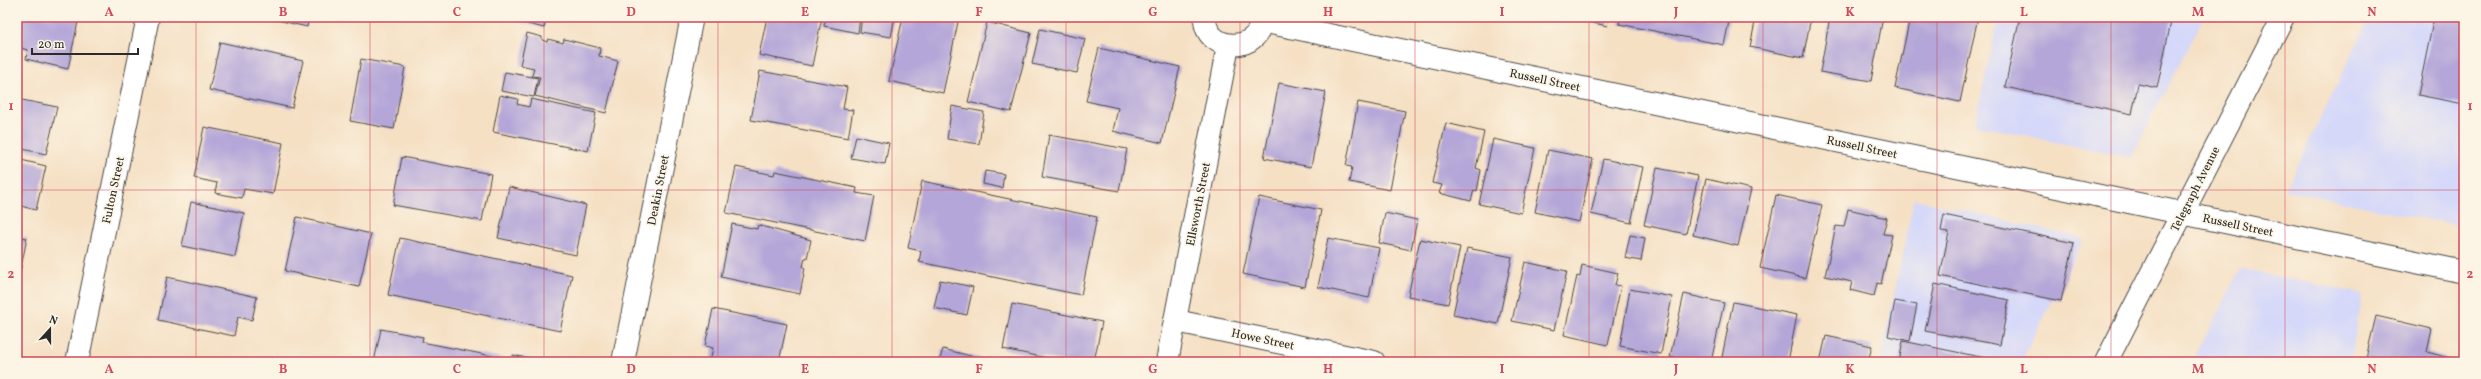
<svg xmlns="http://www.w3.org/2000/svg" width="2481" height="379" viewBox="0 0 2481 379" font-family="Vollkorn,serif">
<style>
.built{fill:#d5d8f9}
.building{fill:#b4a6d8}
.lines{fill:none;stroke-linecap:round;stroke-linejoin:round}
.street-casing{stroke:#494642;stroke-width:24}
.secondary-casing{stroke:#494642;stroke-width:24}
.street{stroke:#fff;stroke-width:22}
.secondary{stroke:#fff;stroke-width:22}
.grid{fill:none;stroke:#d1495b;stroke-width:1;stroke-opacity:0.55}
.labels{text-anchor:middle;stroke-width:3.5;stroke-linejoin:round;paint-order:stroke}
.street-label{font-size:12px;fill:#2b2b2b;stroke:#fcf5e5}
.neatline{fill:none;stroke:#d1495b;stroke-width:1.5}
.grid-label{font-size:13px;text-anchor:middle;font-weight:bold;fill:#d1495b}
</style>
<rect width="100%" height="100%" fill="#fcf5e5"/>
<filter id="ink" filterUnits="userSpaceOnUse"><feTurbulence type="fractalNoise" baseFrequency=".025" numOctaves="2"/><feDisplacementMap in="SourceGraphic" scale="8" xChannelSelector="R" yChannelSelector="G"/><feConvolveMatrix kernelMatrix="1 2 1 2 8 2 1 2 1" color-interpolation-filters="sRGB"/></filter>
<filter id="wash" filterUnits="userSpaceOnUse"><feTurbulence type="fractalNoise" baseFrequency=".012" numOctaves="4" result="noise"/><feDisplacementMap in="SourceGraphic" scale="16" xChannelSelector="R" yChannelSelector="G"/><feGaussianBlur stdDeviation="0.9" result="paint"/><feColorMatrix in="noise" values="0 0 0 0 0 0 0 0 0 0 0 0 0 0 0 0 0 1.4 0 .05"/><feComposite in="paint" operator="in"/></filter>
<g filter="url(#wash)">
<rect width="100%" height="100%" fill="#f5e0c4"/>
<!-- built -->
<g class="built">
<polygon points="1998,17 2204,17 2131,158 1975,125"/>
<polygon points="2370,17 2464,17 2464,227 2285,190"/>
<polygon points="1914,199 2084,239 2021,362 1880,362"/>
<polygon points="2240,269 2363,294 2350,362 2192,362"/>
</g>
<g id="blocks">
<!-- building -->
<g class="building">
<polygon points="17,17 79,17 68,69 26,59 28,50 17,47"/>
<polygon points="273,17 309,17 307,27 273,19"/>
<polygon points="521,17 547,17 544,28 520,22"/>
<polygon points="767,17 822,17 812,66 759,55"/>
<polygon points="826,17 860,17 858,33 824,26"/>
<polygon points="862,17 895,17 891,37 860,32"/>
<polygon points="903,17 959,17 943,93 889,81"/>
<polygon points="1568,17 1609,17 1607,26"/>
<polygon points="1620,17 1730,17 1724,45 1619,24"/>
<polygon points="1756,17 1811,17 1803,58 1750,47"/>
<polygon points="1830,17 1883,17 1871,81 1820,72"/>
<polygon points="1910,17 1978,17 1960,102 1895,88"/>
<polygon points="2020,17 2172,17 2157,88 2138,84 2132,114 2005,87"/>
<polygon points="2434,17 2464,17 2464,104 2418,95"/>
<polygon points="987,22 1031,33 1011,112 968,102"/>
<polygon points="1040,29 1085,39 1077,73 1032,64"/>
<polygon points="527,33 542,37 542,40 547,42 548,39 563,43 564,39 600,48 599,56 618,61 606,113 535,96 540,77 532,76 534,68 520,65"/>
<polygon points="220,42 303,61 292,108 209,90"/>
<polygon points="1099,48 1180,67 1162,143 1113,131 1118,108 1086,101"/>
<polygon points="361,59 405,67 394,129 350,121"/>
<polygon points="760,71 847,87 843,109 853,110 848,138 751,120"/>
<polygon points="505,72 538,78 534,97 501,91"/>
<polygon points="1279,83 1326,92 1311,167 1264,158"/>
<polygon points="500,95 518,99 517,104 529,107 531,99 596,113 588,151 493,132"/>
<polygon points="17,99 57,107 46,154 17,148"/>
<polygon points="1358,102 1405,111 1390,190 1349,182 1352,167 1346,166"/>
<polygon points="952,106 984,112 979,144 947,139"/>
<polygon points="1446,123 1484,132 1476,168 1481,170 1477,191 1474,190 1471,201 1439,193 1442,185 1432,183"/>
<polygon points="204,127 283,143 273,194 244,189 242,198 215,193 217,183 194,178"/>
<polygon points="1049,135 1127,149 1119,191 1042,177"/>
<polygon points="856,136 889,143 885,164 851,158"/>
<polygon points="1493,139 1535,148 1521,213 1479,204"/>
<polygon points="1548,150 1593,159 1579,222 1535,212"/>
<polygon points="402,157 491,174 482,221 393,205"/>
<polygon points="17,159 46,166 36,210 17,205"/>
<polygon points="1603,159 1643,167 1631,223 1591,214"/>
<polygon points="736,167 774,175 775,171 857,188 856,193 874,196 865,241 726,213"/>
<polygon points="1657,168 1698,176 1686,234 1644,225"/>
<polygon points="985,171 1004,174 1002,188 983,184"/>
<polygon points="1706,179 1751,189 1738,246 1693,235"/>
<polygon points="922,181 1097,217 1081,295 919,262 921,251 908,248"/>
<polygon points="509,187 586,205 576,255 498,238"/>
<polygon points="1776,195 1822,205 1805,278 1760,268"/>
<polygon points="1259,197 1321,210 1305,287 1243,274"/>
<polygon points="191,202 244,213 235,257 182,246"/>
<polygon points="1848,209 1887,218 1883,234 1892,235 1881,284 1877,283 1874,296 1850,290 1852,282 1825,276 1836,226 1844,227"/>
<polygon points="1385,213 1417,220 1411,250 1379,243"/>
<polygon points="1944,215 2074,243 2061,301 1940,276 1949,232 1941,231"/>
<polygon points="297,217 371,234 359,287 285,271"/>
<polygon points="732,224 757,229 758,225 811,240 807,258 805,258 803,267 805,268 800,294 721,277"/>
<polygon points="1630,235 1645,238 1641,261 1625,258"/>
<polygon points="17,236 27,238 19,277 17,277"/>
<polygon points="400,238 572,275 560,331 388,295"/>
<polygon points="1328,238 1379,248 1369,298 1318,287"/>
<polygon points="1420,239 1460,247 1448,304 1408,296"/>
<polygon points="1467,248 1512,257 1498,324 1453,315"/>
<polygon points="1525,262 1567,271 1554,330 1512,321"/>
<polygon points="1582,265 1618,273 1615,285 1621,286 1608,345 1564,335 1577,276 1580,277"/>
<polygon points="167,277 257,297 252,320 238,317 234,336 158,320"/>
<polygon points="940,280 973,287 967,315 934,308"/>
<polygon points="1935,284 2009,300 2000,345 1925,331"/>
<polygon points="1630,289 1672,297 1661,354 1620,346"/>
<polygon points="1684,294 1724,303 1711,362 1694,362 1670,357"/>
<polygon points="1895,301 1917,305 1910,341 1888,336"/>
<polygon points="1733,302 1797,315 1788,362 1721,362"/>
<polygon points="1012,304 1102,322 1094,362 1066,362 1003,349"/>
<polygon points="713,309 787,324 779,362 710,362 713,348 705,346"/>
<polygon points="2376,316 2432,329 2427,352 2453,359 2453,362 2365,362"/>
<polygon points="381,329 423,337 422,342 512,360 513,355 545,362 374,362"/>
<polygon points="1826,336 1872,346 1868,362 1820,362"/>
<polygon points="1903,341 1990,359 1989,362 1899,362"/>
<polygon points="943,349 983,359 982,362 939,362"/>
</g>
</g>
</g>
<g filter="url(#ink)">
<use href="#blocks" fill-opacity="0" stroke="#494642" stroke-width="1"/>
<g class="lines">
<defs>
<g id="street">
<path d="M1205,17C1204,54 1263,54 1261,17"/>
<polyline points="1261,21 2464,272"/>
<polyline points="1176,321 1374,362"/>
<polyline points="77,362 148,17"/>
<polyline points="623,362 692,17"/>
<polyline points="1167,362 1228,45"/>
</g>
<polyline id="secondary" points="2106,362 2283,17"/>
</defs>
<!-- street casing -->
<use href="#street" class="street-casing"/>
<!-- secondary casing -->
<use href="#secondary" class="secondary-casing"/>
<!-- street -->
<use href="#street" class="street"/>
<!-- secondary -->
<use href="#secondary" class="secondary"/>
</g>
</g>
<!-- grid -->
<path class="grid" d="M196,17V362M370,17V362M544,17V362M718,17V362M892,17V362M1066,17V362M1240,17V362M1415,17V362M1589,17V362M1763,17V362M1937,17V362M2111,17V362M2285,17V362M17,190H2464"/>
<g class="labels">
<!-- street labels -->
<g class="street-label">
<text transform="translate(1545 80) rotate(12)" y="4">Russell Street</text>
<text transform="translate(1862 147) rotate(12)" y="4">Russell Street</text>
<text transform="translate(2195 189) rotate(-63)" y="4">Telegraph Avenue</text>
<text transform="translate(113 190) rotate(-78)" y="4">Fulton Street</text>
<text transform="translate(658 190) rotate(-79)" y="4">Deakin Street</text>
<text transform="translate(1198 204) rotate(-79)" y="4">Ellsworth Street</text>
<text transform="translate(2238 225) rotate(12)" y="4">Russell Street</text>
<text transform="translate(1263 339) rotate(12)" y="4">Howe Street</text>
</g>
</g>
<!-- margin -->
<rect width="2481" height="379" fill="none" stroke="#fcf5e5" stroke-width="44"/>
<!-- north arrow -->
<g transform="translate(50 329) rotate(21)" stroke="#fcf5e5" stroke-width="3" paint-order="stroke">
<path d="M0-3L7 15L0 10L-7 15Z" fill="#2b2b2b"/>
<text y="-6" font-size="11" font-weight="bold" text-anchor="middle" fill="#2b2b2b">N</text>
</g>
<!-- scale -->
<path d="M32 48v6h106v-6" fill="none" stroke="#2b2b2b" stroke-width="2"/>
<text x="38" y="48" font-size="12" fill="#2b2b2b" stroke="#fcf5e5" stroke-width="3" paint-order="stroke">20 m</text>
<rect x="22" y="22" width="2437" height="335" class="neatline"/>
<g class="grid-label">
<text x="109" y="16">A</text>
<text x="283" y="16">B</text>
<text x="457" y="16">C</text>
<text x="631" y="16">D</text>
<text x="805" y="16">E</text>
<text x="979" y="16">F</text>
<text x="1153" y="16">G</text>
<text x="1328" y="16">H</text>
<text x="1502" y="16">I</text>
<text x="1676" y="16">J</text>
<text x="1850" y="16">K</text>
<text x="2024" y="16">L</text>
<text x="2198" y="16">M</text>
<text x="2372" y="16">N</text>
<text x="11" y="110">1</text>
<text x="2470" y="110">1</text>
<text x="11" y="278">2</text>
<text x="2470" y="278">2</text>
<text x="109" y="373">A</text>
<text x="283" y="373">B</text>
<text x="457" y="373">C</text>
<text x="631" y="373">D</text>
<text x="805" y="373">E</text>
<text x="979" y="373">F</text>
<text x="1153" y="373">G</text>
<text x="1328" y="373">H</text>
<text x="1502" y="373">I</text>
<text x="1676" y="373">J</text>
<text x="1850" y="373">K</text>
<text x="2024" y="373">L</text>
<text x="2198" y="373">M</text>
<text x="2372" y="373">N</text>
</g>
</svg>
